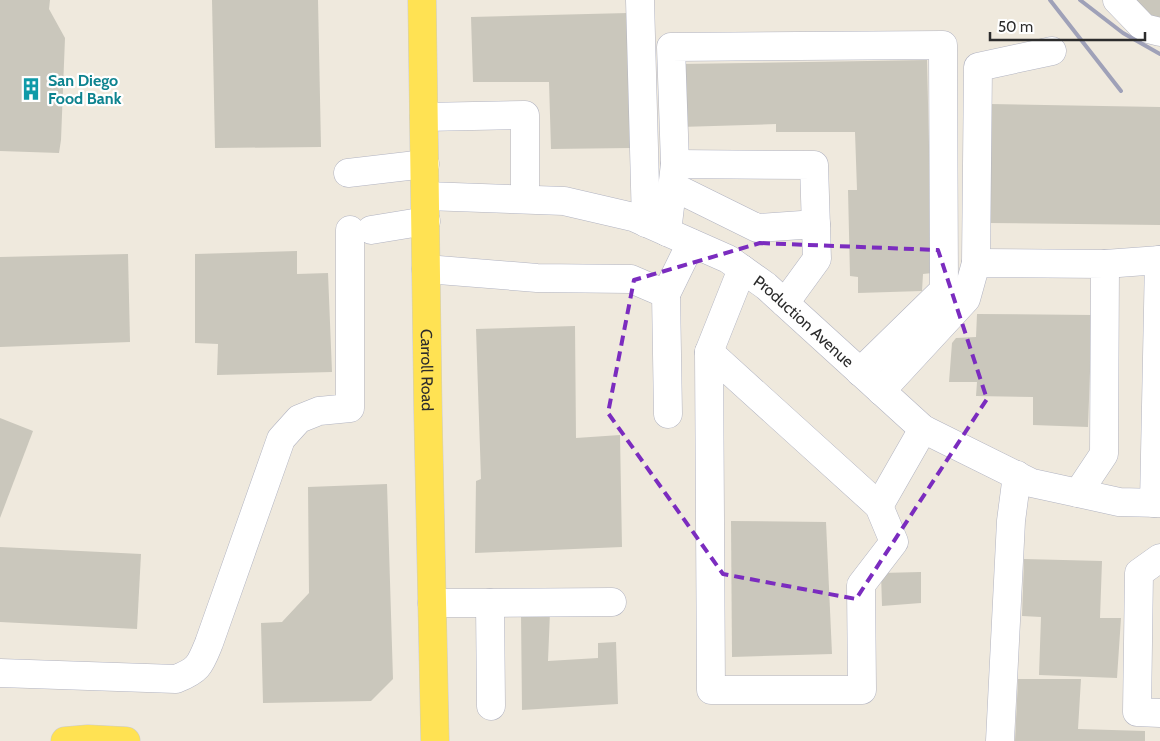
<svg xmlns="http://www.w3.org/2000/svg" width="1160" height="741" viewBox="0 0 1160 741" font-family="Cabin,sans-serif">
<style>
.building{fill:#cac7bc}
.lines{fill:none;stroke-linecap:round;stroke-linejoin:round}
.minor-casing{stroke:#b1b3c1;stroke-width:29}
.major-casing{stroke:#ccc;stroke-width:29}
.minor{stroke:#fff;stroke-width:28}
.major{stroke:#ffe253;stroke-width:28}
.rail{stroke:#9fa1b8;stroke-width:4}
.marked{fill:none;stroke:#7b2cbf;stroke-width:4;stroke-dasharray:10 6;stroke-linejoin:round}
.labels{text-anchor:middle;stroke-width:4.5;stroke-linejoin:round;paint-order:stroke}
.culture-label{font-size:16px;font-weight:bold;fill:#0d838f;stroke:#fff;text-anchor:start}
.street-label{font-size:16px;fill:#2c2c2c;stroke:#fff}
</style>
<rect width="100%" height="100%" fill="#efe9dd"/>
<!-- building -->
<g class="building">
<polygon points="0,0 50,0 49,9 65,38 61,140 59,153 0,151"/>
<polygon points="212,0 318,0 321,147 215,148"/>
<polygon points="1129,0 1160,0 1160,19 1143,17"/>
<polygon points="628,13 630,148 551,149 549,82 473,82 471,17"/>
<polygon points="927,60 932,273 923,274 922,291 858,293 858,277 850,276 848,190 857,190 855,132 776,132 776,124 680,127 680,64"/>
<polygon points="990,104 1160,107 1160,225 988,223"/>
<polygon points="297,251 297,274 328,273 332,372 217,375 218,344 195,343 195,254"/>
<polygon points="128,254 130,342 0,347 0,257"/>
<polygon points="977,314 1092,315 1088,427 1033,425 1033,397 976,396 977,382 949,382 952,343 956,338 976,337"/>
<polygon points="575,326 576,438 620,435 622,547 475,553 476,481 481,479 476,329"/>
<polygon points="0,418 33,431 0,518"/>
<polygon points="387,484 393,679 371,701 263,703 261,623 282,622 309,593 308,487"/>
<polygon points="731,521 826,522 832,654 732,657"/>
<polygon points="0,547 141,554 137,629 0,622"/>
<polygon points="1024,559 1102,561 1100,618 1121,618 1117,678 1039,675 1041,617 1022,616"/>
<polygon points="921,572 921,603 882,606 881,573"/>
<polygon points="550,612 548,661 598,658 598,643 616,642 618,704 522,710 521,614"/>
<polygon points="1018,679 1081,679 1078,729 1145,731 1145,741 1015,741"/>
</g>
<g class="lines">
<defs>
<g id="minor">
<polyline points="640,0 646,223"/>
<polyline points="1117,0 1144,28 1160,32"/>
<polyline points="424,117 525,115 525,199"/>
<polyline points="675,164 671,47 943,45 944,290 860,372"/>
<polyline points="348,173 425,164"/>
<polyline points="672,186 757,228 816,224"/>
<path id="s1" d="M426,196L564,201L633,217L728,259L766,286L923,429L1032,483L1119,502L1160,503"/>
<polyline points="371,230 426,221"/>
<polyline points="667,232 675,164 814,165 817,259 785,303"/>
<polyline points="976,263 978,67 1052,51"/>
<polyline points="1105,264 1160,260"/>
<polyline points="426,269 537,278 631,279 666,294 668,414"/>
<polyline points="666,294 691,243"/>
<polygon points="709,352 879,506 894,542 861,585 862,690 711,690"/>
<polyline points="709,352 742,269"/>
<polyline points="881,391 966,299 976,263 1105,264 1104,454 1078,493"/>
<polyline points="1154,503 1159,260"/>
<polyline points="879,506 923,429"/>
<polyline points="1160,558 1139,573 1137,712 1160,713"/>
<polyline points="432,603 490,603 491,706"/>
<polyline points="490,603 612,602"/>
<path d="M0,673L176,679C199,670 200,665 209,643L281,439L299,419L319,411L350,408V230"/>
<polyline points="1000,741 1011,521 1017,475"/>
</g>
<g id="major">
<path id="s2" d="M422,0L428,414L435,741"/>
<polyline points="65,741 88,739 126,741"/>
</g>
</defs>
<!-- minor casing -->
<use href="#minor" class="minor-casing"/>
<!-- major casing -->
<use href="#major" class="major-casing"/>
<!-- minor -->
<use href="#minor" class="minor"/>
<!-- major -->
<use href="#major" class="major"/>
<!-- rail -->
<g class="rail">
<polyline points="1050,0 1121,91"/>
<polyline points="1080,0 1123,33 1160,54"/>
</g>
</g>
<!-- marked area -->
<path class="marked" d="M760,243L938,250L987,399L856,599L723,574L608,413L634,280Z"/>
<!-- icons -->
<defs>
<symbol id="building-bare" viewBox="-9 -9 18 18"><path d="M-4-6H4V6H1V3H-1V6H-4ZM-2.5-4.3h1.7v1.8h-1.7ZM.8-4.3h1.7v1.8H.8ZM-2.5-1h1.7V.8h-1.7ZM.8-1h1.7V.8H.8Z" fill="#0f9aa8" stroke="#fff" stroke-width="2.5" paint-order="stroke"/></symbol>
</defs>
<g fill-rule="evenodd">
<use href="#building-bare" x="15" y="73" width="32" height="32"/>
</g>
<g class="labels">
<!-- culture labels -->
<g class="culture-label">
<text x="48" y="86">San Diego<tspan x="48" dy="18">Food Bank</tspan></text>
</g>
<!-- street labels -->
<g class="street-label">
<text dy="6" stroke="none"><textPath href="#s1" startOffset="411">Production Avenue</textPath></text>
<text dy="6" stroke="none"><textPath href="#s2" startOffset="370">Carroll Road</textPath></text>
</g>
</g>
<!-- scale -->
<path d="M990 32v8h155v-8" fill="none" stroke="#2c2c2c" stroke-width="2.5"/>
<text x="998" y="32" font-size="15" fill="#2c2c2c" stroke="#ffffff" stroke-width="4" paint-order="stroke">50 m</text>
</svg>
